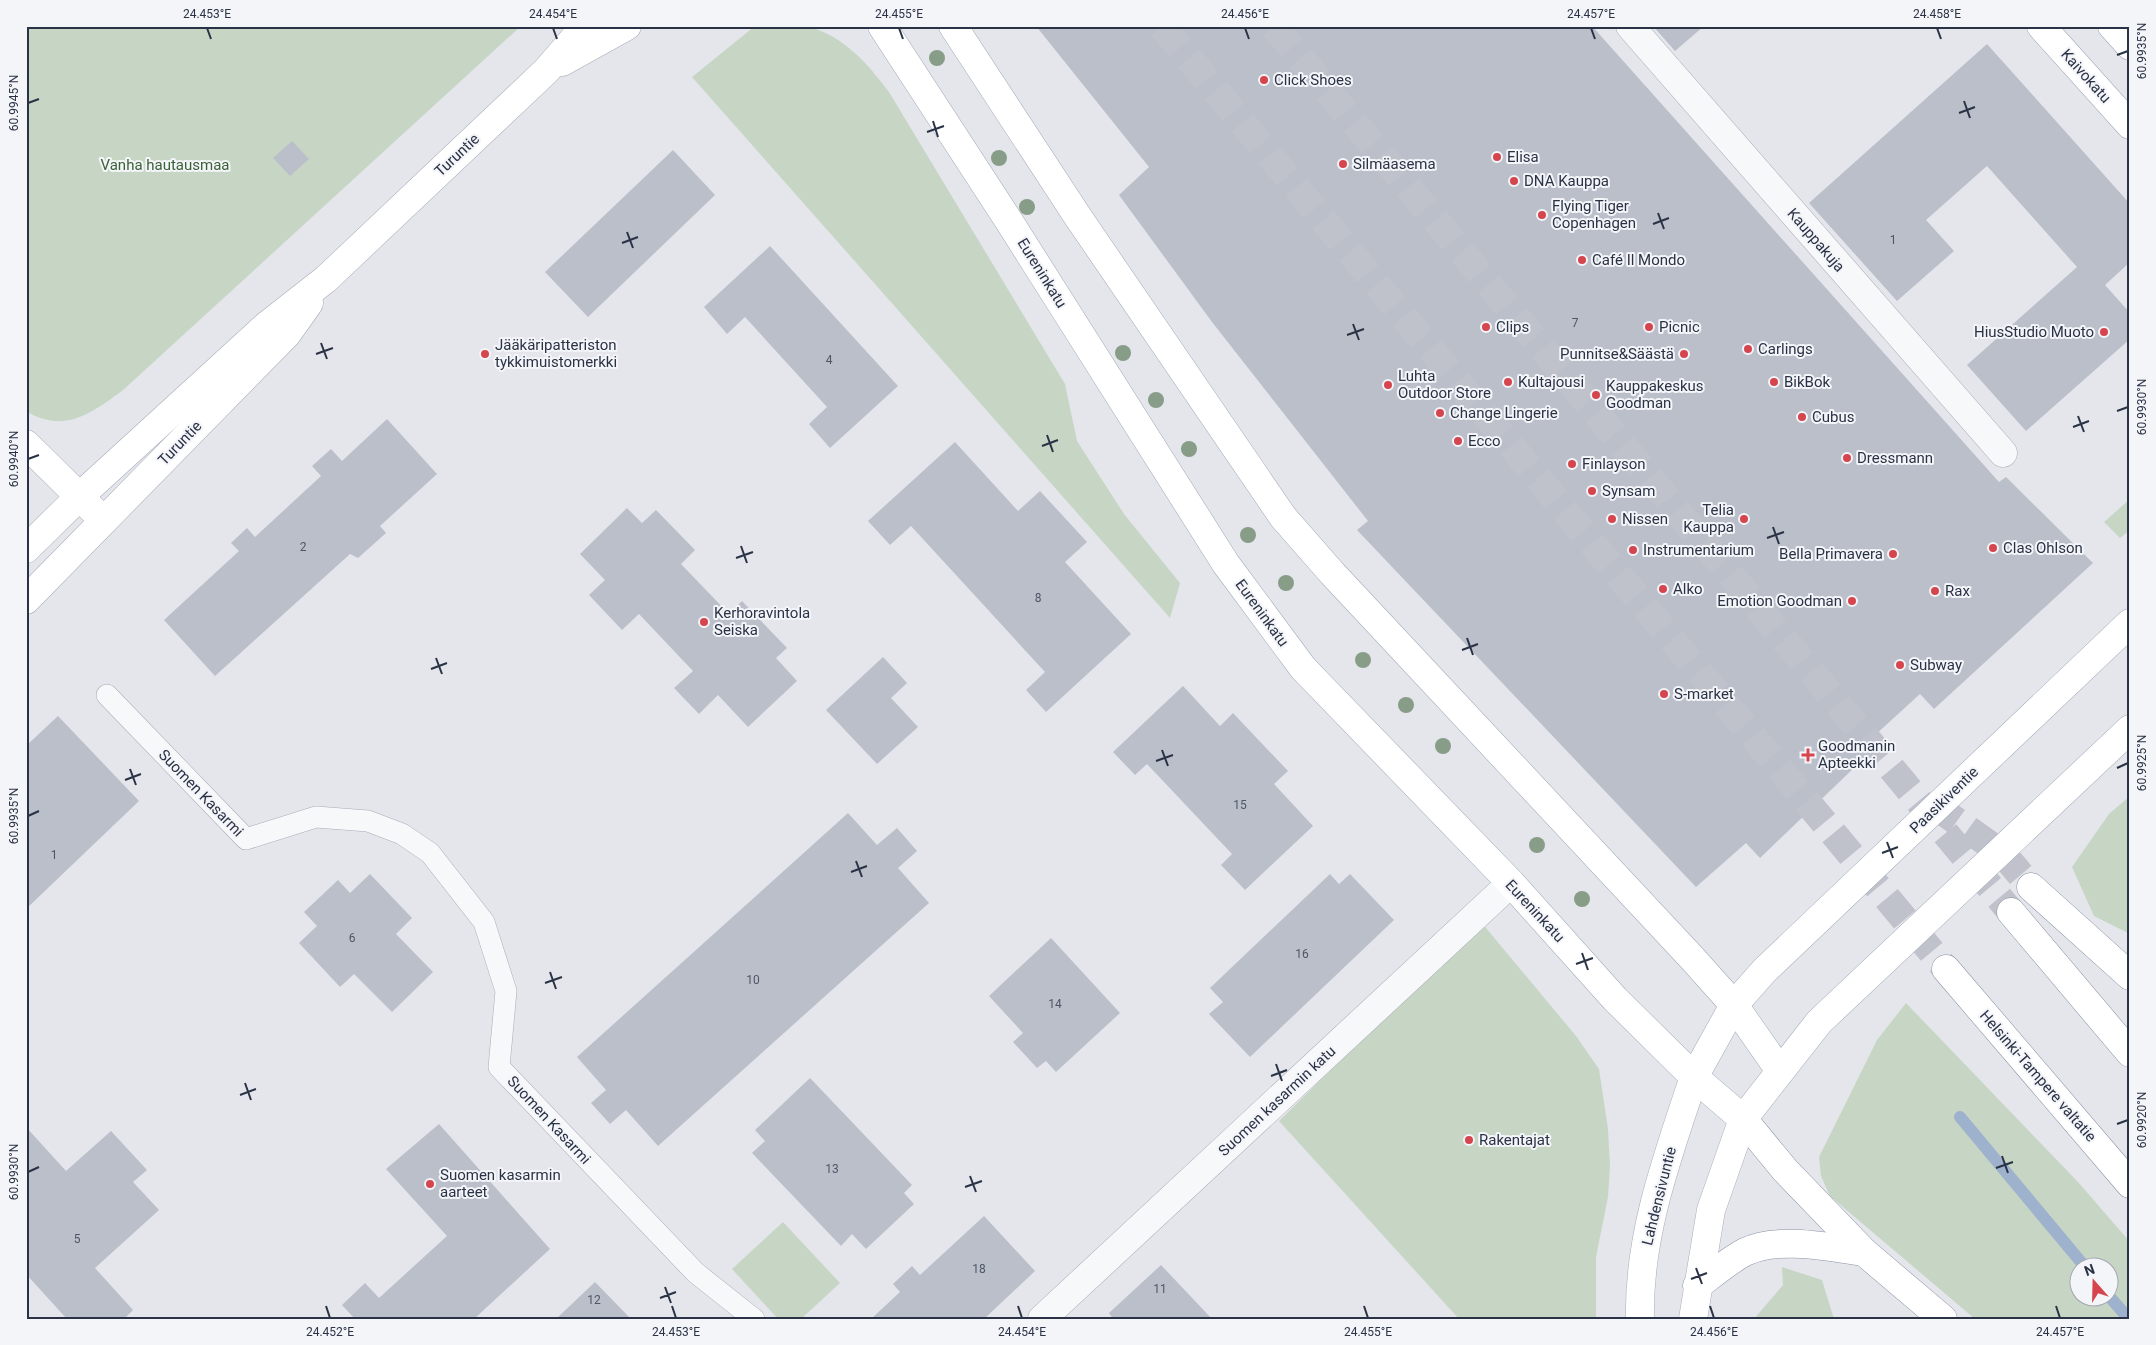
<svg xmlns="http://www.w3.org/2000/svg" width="2156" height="1345" viewBox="0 0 2156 1345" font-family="Roboto,sans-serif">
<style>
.green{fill:#c7d6c4;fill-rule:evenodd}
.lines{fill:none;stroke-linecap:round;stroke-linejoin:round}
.stream{stroke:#9eb1cd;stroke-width:12}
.building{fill:#babfca}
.motorway-tunnel{stroke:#bfc2cb;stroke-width:28;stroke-dasharray:28 14;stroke-linecap:butt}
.service-casing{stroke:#a8acb7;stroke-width:22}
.pedestrian-casing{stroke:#a8acb7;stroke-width:29}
.minor-casing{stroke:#a8acb7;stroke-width:29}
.secondary-casing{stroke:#a8acb7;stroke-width:29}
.primary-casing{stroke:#a2a9b8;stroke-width:29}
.motorway-casing{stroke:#8a92a3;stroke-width:29}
.service{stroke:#f7f8fa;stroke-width:21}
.pedestrian{stroke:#f7f8fa;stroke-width:28}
.minor{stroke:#f7f8fa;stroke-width:28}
.secondary{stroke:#fff;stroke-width:28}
.primary{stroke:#fff;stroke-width:28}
.motorway{stroke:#fff;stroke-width:28}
.tree{fill:#879d88}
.ticks{fill:none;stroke:#2a3245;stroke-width:2}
.poi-dot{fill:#d5454e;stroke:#f4f5f9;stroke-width:2}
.labels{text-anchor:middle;stroke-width:4;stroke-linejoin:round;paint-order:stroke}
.number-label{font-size:12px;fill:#4e5566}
.street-label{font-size:15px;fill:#2a3245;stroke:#f4f5f9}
.poi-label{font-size:15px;fill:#2a3245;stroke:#f4f5f9;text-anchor:start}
.park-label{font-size:15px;fill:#3b6237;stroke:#f4f5f9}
.neatline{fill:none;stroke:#2a3245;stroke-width:2}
.ticks-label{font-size:12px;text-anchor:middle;fill:#2a3245}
</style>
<rect width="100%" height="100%" fill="#e4e6ec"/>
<!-- green -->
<g class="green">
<path d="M26,26H521L122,391C90,414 64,434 26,411Z"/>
<path d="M755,26C770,26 795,23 809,27C844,36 868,64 889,92L1065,384L1077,441L1124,514L1180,583L1170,618L692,77Z"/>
<polygon points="2130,499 2130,530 2120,538 2104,522"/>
<polygon points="2130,796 2130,934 2094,916 2072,867 2109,814"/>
<polygon points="1481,922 1576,1036 1599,1069 1608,1129 1610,1166 1608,1197 1596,1257 1596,1319 1459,1319 1279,1121"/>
<path d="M1906,1003L2078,1182L2130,1242V1319H1975L1830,1196L1821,1176L1819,1157L1877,1040ZM2078,1268H2108V1298H2078Z"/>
<polygon points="783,1222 840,1283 801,1319 778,1319 732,1269"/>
<polygon points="1782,1267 1822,1280 1834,1319 1754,1319 1783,1285"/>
</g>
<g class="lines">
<!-- stream -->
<g class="stream">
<polyline points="1960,1117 2086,1268"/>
<polyline points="2108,1295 2129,1319"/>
</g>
</g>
<!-- building -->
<g class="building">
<polygon points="1036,26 1592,26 1999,482 2006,477 2093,563 1934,709 1920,694 1874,736 1881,742 1760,858 1746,843 1696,887 1357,530 1368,521 1212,322 1119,195 1149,167"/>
<polygon points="1653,26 1704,26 1675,51"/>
<polygon points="1987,44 2130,204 2130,262 2105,285 2130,313 2130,339 2026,431 1967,365 2077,267 1987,166 1926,220 1954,251 1897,301 1809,203"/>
<polygon points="292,141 309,159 290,176 273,158"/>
<polygon points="673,150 715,195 588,317 545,272"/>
<polygon points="770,246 898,386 830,448 809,424 827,407 745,317 727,334 704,307"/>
<polygon points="387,419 437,474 380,526 386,533 358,558 350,554 215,676 164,620 239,551 231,543 247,528 255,537 321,476 312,466 331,449 342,461"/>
<polygon points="955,442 1018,511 1040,491 1087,542 1065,562 1131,634 1046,712 1026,690 1045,672 911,526 890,545 868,521"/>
<polygon points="627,508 642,523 656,510 695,550 681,564 729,614 742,601 787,648 776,658 797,681 748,727 718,695 699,714 674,688 693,671 639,614 622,630 589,595 605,580 580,554"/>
<polygon points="883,657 907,683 891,698 918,727 877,764 826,710"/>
<polygon points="1183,686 1220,726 1233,713 1288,771 1274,784 1313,826 1245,890 1221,865 1232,854 1147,764 1135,775 1113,752"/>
<polygon points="58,716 139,801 26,909 26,746"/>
<polygon points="848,813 877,845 897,828 917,851 898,868 929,903 658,1146 626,1110 610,1124 591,1103 606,1090 577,1057"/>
<polygon points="370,874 412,918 396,934 433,972 392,1012 354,974 340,987 299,943 317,926 304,912 338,880 350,893"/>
<polygon points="1330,874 1339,884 1350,874 1394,920 1250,1057 1209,1014 1223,1002 1210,988"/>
<polygon points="1051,938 1120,1013 1056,1072 1046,1061 1037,1068 1013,1042 1023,1033 989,996"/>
<polygon points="810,1078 912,1185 904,1193 914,1204 866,1249 852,1234 841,1246 752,1153 765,1141 755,1130"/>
<polygon points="439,1124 550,1249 474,1319 355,1319 342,1305 365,1283 379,1298 447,1236 386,1169"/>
<polygon points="26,1127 66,1171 111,1131 147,1170 133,1182 159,1210 95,1268 133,1310 124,1319 67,1319 26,1274"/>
<polygon points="984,1216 1035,1271 984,1319 871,1319 900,1292 893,1284 912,1266 920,1275"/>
<polygon points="1161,1265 1212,1319 1113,1319 1109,1313"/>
<polygon points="595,1282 631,1319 556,1319"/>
</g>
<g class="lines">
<!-- motorway-tunnel -->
<g class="motorway-tunnel">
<polyline points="1162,26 1946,969"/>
<polyline points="1274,26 2011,912"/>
<polyline points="1934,805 2004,855 2031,887"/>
</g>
<defs>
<polyline id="service" points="107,695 246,839 316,817 368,821 402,834 430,853 484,922 506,991 499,1067 696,1273 754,1319"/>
<polyline id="pedestrian" points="1630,26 2003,453"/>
<polyline id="minor" points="1042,1319 1511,883"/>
<g id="secondary">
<polyline points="562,62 627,26"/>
<polyline points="26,444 93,510"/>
<polyline points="26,549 79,497 266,326 326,279 546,71 585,26"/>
<polyline points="26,600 287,334 309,303"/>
<path d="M1640,1319C1638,1235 1668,1155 1694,1077"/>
<polyline points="1693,1319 1711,1210 1743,1119"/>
</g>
<g id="primary">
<polyline points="882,26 1007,218 1226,564 1303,668 1511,883 1615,999 1694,1077 1743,1119 1819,1022 2130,729"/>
<polyline points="953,26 1078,217 1283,517 1332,573 1692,958 1734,1005 1780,1071"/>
<polyline points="2041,26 2130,125"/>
<polyline points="2112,26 2130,46"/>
<polyline points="1694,1077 1734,1005 1764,971 2130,623"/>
</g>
<g id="motorway">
<polyline points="2031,887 2130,976"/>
<polyline points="2011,912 2130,1053"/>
<polyline points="1946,969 2130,1184"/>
<polyline points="1743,1119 1785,1170 1864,1252 1943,1319"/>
<path d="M1697,1286C1713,1274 1728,1261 1745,1252C1777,1236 1829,1247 1864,1252"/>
</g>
</defs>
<!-- service casing -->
<use href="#service" class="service-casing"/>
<!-- pedestrian casing -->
<use href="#pedestrian" class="pedestrian-casing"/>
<!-- minor casing -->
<use href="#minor" class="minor-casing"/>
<!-- secondary casing -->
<use href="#secondary" class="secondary-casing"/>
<!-- primary casing -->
<use href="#primary" class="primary-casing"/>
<!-- motorway casing -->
<use href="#motorway" class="motorway-casing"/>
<!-- service -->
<use href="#service" class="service"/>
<!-- pedestrian -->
<use href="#pedestrian" class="pedestrian"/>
<!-- minor -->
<use href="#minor" class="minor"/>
<!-- secondary -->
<use href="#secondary" class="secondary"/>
<!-- primary -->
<use href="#primary" class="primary"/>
<!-- motorway -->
<use href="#motorway" class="motorway"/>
</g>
<!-- trees -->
<g class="tree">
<circle cx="937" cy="58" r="8"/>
<circle cx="999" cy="158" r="8"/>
<circle cx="1027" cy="207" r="8"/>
<circle cx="1123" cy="353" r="8"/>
<circle cx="1156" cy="400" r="8"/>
<circle cx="1189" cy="449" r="8"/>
<circle cx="1248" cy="535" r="8"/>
<circle cx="1286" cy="583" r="8"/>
<circle cx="1363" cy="660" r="8"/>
<circle cx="1406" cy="705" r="8"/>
<circle cx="1443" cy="746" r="8"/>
<circle cx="1537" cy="845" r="8"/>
<circle cx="1582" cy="899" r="8"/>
</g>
<!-- ticks -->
<path class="ticks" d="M207,28L211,39M553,28L557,39M899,28L903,39M1245,28L1249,39M1591,28L1595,39M1937,28L1941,39M2117,55L2128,51M1964,101L1970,118M28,103L39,99M1959,113L1975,107M933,121L938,137M927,132L944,126M1658,213L1664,229M1653,224L1669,218M627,232L633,248M622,243L638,237M1353,324L1359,340M1347,335L1364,329M321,343L327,359M316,354L333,348M2117,411L2128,407M2078,416L2084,432M2073,427L2089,421M1047,435L1053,452M1042,446L1058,440M28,459L39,455M1773,527L1779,544M1767,538L1784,532M741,546L747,563M736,558L753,552M1467,638L1473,655M1462,650L1478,644M436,658L442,674M431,669L447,663M1162,750L1168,766M1156,761L1173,755M2117,768L2128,763M130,769L136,785M125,780L141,774M28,816L39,811M1887,842L1893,858M1882,853L1898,847M856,861L862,877M851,872L867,866M1582,953L1588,970M1576,964L1593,958M550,972L556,989M545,983L562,977M1276,1064L1282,1081M1271,1076L1287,1070M245,1083L251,1100M240,1095L256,1089M2117,1124L2128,1120M2002,1156L2008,1173M1996,1168L2013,1162M28,1172L39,1167M970,1176L976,1192M965,1187L982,1181M1696,1268L1702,1284M1691,1279L1707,1273M665,1287L671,1303M660,1298L676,1292M326,1306L330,1318M672,1306L676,1318M1018,1306L1022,1318M1364,1306L1368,1318M1710,1306L1714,1318M2056,1306L2060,1318"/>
<!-- markers -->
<g class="poi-dot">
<circle cx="1264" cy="80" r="5"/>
<circle cx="1497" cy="157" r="5"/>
<circle cx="1343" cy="164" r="5"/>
<circle cx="1514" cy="181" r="5"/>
<circle cx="1542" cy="215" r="5"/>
<circle cx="1582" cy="260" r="5"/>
<circle cx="1486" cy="327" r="5"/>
<circle cx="1649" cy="327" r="5"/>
<circle cx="2104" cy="332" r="5"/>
<circle cx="1748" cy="349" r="5"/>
<circle cx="485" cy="354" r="5"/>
<circle cx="1684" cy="354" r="5"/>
<circle cx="1508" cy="382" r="5"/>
<circle cx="1774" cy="382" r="5"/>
<circle cx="1388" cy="385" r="5"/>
<circle cx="1596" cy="395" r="5"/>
<circle cx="1440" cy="413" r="5"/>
<circle cx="1802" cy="417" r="5"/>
<circle cx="1458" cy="441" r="5"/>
<circle cx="1847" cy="458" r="5"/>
<circle cx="1572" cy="464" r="5"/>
<circle cx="1592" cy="491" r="5"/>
<circle cx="1612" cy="519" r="5"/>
<circle cx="1744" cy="519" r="5"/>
<circle cx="1993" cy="548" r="5"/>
<circle cx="1633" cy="550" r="5"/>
<circle cx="1893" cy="554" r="5"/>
<circle cx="1663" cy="589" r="5"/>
<circle cx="1935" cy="591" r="5"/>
<circle cx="1852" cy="601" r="5"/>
<circle cx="704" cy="622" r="5"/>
<circle cx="1900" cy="665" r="5"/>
<circle cx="1664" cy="694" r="5"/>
<path d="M1805.5 747.5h5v5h5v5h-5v5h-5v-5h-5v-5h5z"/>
<circle cx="1469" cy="1140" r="5"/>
<circle cx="430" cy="1184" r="5"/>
</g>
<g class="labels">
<!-- number labels -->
<g class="number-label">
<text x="1893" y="244">1</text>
<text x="1575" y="327">7</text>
<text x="829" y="364">4</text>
<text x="303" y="551">2</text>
<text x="1038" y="602">8</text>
<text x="1240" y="809">15</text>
<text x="54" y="859">1</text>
<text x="352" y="942">6</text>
<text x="1302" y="958">16</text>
<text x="753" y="984">10</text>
<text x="1055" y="1008">14</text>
<text x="832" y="1173">13</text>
<text x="77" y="1243">5</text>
<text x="979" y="1273">18</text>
<text x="1160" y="1293">11</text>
<text x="594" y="1304">12</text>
</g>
<!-- street labels -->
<g class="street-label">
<text transform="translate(2086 76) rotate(48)" y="5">Kaivokatu</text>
<text transform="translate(457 155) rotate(-43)" y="5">Turuntie</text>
<text transform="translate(1816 240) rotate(49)" y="5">Kauppakuja</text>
<text transform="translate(1042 273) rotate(58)" y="5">Eureninkatu</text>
<text transform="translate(180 443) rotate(-46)" y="5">Turuntie</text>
<text transform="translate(1262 613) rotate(54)" y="5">Eureninkatu</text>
<text transform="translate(201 793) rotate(46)" y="5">Suomen Kasarmi</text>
<text transform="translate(1944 800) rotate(-44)" y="5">Paasikiventie</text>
<text transform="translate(1535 911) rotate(47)" y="5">Eureninkatu</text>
<text transform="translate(2038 1076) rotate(49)" y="5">Helsinki-Tampere valtatie</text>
<text transform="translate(1277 1101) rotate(-43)" y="5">Suomen kasarmin katu</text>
<text transform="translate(549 1120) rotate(47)" y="5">Suomen Kasarmi</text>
<text transform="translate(1659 1196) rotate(-76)" y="5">Lahdensivuntie</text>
</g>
<!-- poi labels -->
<g class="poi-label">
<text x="1274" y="85">Click Shoes</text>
<text x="1507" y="162">Elisa</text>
<text x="1353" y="169">Silmäasema</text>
<text x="1524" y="186">DNA Kauppa</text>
<text x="1552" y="211">Flying Tiger<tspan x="1552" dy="17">Copenhagen</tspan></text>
<text x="1592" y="265">Café Il Mondo</text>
<text x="1496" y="332">Clips</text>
<text x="1659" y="332">Picnic</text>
<text x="2094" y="337" text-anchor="end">HiusStudio Muoto</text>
<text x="495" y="350">Jääkäripatteriston<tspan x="495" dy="17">tykkimuistomerkki</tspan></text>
<text x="1758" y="354">Carlings</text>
<text x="1674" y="359" text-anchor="end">Punnitse&amp;Säästä</text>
<text x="1398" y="381">Luhta<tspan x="1398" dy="17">Outdoor Store</tspan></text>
<text x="1518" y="387">Kultajousi</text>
<text x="1784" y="387">BikBok</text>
<text x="1606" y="391">Kauppakeskus<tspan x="1606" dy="17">Goodman</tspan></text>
<text x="1450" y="418">Change Lingerie</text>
<text x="1812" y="422">Cubus</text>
<text x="1468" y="446">Ecco</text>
<text x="1857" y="463">Dressmann</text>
<text x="1582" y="469">Finlayson</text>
<text x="1602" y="496">Synsam</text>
<text x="1734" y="515" text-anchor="end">Telia<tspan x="1734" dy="17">Kauppa</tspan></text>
<text x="1622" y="524">Nissen</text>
<text x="2003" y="553">Clas Ohlson</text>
<text x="1643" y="555">Instrumentarium</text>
<text x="1883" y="559" text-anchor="end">Bella Primavera</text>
<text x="1673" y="594">Alko</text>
<text x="1945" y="596">Rax</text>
<text x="1842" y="606" text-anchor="end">Emotion Goodman</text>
<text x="714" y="618">Kerhoravintola<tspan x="714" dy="17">Seiska</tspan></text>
<text x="1910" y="670">Subway</text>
<text x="1674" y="699">S-market</text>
<text x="1818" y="751">Goodmanin<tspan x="1818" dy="17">Apteekki</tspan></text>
<text x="1479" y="1145">Rakentajat</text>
<text x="440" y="1180">Suomen kasarmin<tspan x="440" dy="17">aarteet</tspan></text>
</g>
<!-- park labels -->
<g class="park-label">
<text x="165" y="170">Vanha hautausmaa</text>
</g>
</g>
<!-- border -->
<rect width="2156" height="1345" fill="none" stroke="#f4f5f9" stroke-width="55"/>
<!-- north arrow -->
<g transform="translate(2094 1282) rotate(340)"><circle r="24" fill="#f4f5f9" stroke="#a3a7b1"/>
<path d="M0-4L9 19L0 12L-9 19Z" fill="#d5454e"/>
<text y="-8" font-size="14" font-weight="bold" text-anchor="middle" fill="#2a3245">N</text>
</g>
<rect x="28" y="28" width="2100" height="1290" class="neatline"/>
<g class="ticks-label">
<text x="207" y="18">24.453°E</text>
<text x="553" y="18">24.454°E</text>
<text x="899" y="18">24.455°E</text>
<text x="1245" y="18">24.456°E</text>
<text x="1591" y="18">24.457°E</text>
<text x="1937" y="18">24.458°E</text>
<text transform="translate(2142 51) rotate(-90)" y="4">60.9935°N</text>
<text transform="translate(14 103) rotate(-90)" y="4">60.9945°N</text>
<text transform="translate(2142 407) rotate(-90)" y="4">60.9930°N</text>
<text transform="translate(14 459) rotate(-90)" y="4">60.9940°N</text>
<text transform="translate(2142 763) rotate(-90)" y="4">60.9925°N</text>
<text transform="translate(14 816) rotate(-90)" y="4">60.9935°N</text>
<text transform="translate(2142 1120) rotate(-90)" y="4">60.9920°N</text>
<text transform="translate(14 1172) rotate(-90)" y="4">60.9930°N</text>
<text x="330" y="1336">24.452°E</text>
<text x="676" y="1336">24.453°E</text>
<text x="1022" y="1336">24.454°E</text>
<text x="1368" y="1336">24.455°E</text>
<text x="1714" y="1336">24.456°E</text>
<text x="2060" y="1336">24.457°E</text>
</g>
</svg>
